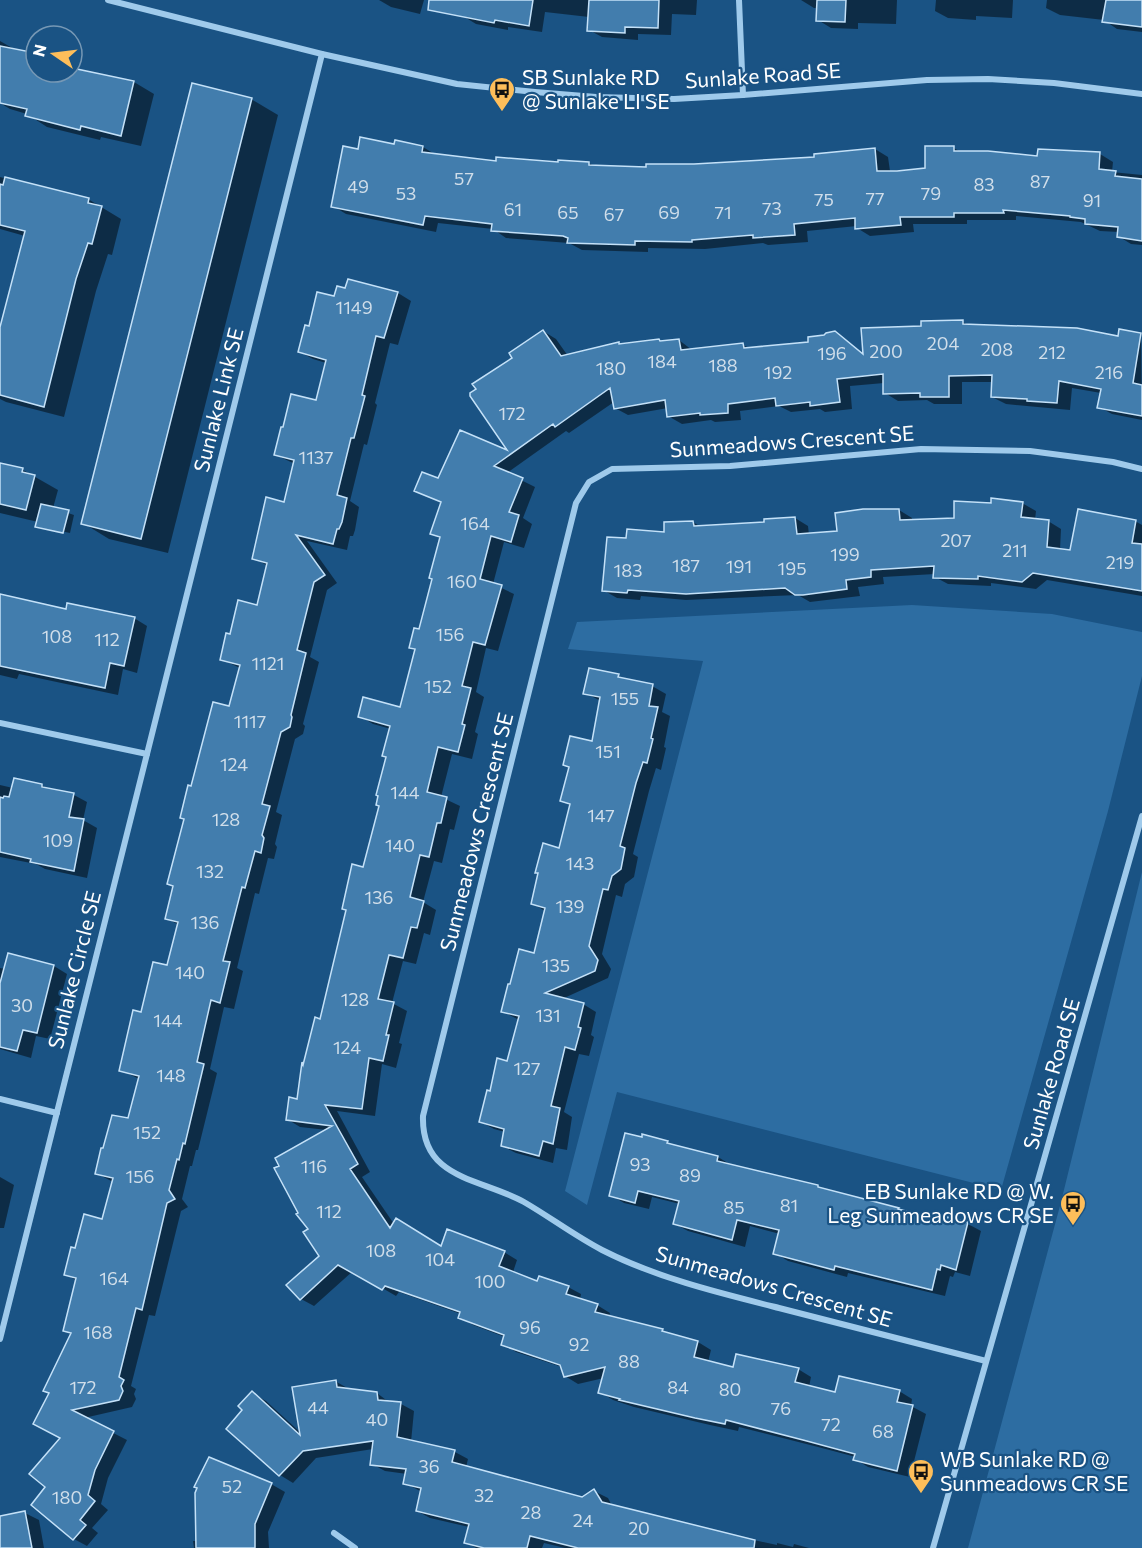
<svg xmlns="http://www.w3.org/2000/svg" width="1142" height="1548" viewBox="0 0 1142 1548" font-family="Commissioner,sans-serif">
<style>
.green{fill:#2d6da2}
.shadow{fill:#0007}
.building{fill:#427dad;stroke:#c4e1f8;stroke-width:1.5}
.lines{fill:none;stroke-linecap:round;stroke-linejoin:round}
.street{stroke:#9fcaeb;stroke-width:6}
.labels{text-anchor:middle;stroke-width:4.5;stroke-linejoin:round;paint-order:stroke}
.number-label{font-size:18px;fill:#d0deea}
.street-label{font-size:21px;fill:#fff;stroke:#1a5384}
.poi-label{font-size:21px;fill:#fff;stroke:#1a5384;text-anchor:start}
</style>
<rect width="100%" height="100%" fill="#1a5384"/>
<!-- green -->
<g class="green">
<polygon points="912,605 1052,614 1142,632 1142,676 1108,811 1001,1190 617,1092 587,1205 565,1191 703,661 568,649 577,622"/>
<polygon points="1142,872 1142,1548 968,1548 1061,1202"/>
</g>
<!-- shadow -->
<g class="shadow">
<polygon points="379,0 424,0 420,14 391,7"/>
<polygon points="447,0 697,0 696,15 672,14 671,35 638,34 638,40 602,37 589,30 589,17 545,12 542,32 508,27 508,30 476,24 463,16"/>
<polygon points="801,0 897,0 896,24 858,23 858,29 831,28 818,20 818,8 814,8"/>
<polygon points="936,0 1013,0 1012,18 976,16 976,20 948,18 935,11"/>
<polygon points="1047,0 1142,0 1142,32 1117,29 1104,20 1060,15 1046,8"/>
<polygon points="0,41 14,49 36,54 36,72 72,72 72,69 134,82 154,94 141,146 101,137 100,140 47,127 27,114 10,109 0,103"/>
<polygon points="251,99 278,115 168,553 109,539 83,523"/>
<polygon points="396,142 423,147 436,155 497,162 589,163 595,167 647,168 816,158 875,149 888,157 890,171 927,169 954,148 962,153 1039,158 1073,152 1100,154 1113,162 1112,172 1142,175 1142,245 1131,244 1118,236 1119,232 1100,231 1081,222 1016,216 1016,220 967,220 967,224 913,224 914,232 870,236 857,228 857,226 807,231 808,242 768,245 763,243 705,249 648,248 648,252 582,250 569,243 506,238 493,229 438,223 436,232 346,214 333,206 359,151 395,145"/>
<polygon points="0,177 88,199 121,219 112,255 108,254 96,291 64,417 6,402 0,399 0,330 25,236 0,229"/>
<polygon points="349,281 398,293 411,301 398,345 390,343 375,403 377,405 367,445 364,444 350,501 359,507 355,530 353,536 350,536 347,550 307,541 337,583 327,590 310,657 319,662 303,724 305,726 303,734 295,739 276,812 282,815 275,844 277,847 274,859 268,858 259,894 255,893 237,968 243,971 234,1009 224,1007 210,1069 217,1073 198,1150 196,1150 192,1166 190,1166 182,1199 188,1207 181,1211 155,1316 149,1315 131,1386 136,1389 134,1394 136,1399 132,1407 84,1418 127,1440 108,1478 101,1504 108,1510 92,1528 98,1533 87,1546 74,1539 47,1487 62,1438 50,1393 72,1335 65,1331 77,1281 66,1274 76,1250 103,1221 113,1182 96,1173 129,1120 139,1079 121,1070 142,1014 168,967 179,925 166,918 192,788 230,708 240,668 221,659 231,636 258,606 268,566 254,558 285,503 295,464 276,455 317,402 326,363 313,359 300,352 310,327 335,298 346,290"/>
<polygon points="963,322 968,325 1119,338 1141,335 1142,420 1112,414 1099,407 1101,393 1072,388 1070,410 1006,404 992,397 993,382 962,382 962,404 934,404 927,400 898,401 885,393 884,383 850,386 852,409 825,412 820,409 791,412 779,406 740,411 741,420 715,422 711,420 682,424 668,416 668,408 628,415 615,408 614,402 569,433 566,431 507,473 535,487 523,518 532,524 524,548 504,542 493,584 514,594 498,651 486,648 476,692 484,697 475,732 478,734 472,759 452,754 441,797 460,806 454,830 450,829 442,863 434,861 423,902 436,910 430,935 424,933 416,964 403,961 392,1003 407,1011 399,1043 402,1044 396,1068 382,1064 375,1116 337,1111 370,1172 362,1177 394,1224 442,1248 504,1252 517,1260 513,1272 538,1283 568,1287 581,1294 580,1300 597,1305 610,1313 609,1317 698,1342 711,1350 708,1362 734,1369 798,1369 811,1377 809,1387 836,1394 899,1391 912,1399 911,1406 926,1414 910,1477 868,1467 855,1459 856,1457 818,1447 739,1427 738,1431 710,1425 634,1407 613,1400 600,1392 604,1378 578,1384 565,1376 562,1367 516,1352 503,1344 505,1337 473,1325 460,1317 461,1314 399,1292 396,1296 353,1271 314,1306 301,1299 321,1256 310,1230 327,1130 300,1127 287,1119 298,1101 303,1064 304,1065 322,1021 381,806 391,729 373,724 360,716 401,709 417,650 411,647 420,631 441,539 432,533 442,503 416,491 511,453 514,358 543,331 556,339 568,356 619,343 622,345 659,340 663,343 679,340 692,350 743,345 751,349 810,343 834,333 864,354 923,327"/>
<polygon points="0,464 23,470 58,490 53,508 74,515 70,533 41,527 41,529 37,526 38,522 0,513"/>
<polygon points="1022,503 1036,511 1035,520 1048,521 1061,529 1060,550 1071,552 1135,521 1142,525 1142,596 1047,580 1036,589 991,583 991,586 948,584 935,577 935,574 883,577 884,584 858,587 860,596 810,602 798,595 686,600 641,596 640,600 617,598 603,590 627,540 665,533 693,522 701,527 766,523 795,518 808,526 809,535 839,533 899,510 912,518 912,521 955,519"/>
<polygon points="0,595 67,610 134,618 147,626 137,673 123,669 118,695 19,674 17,679 0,675"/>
<polygon points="618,676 627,681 652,686 666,694 662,712 670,716 664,747 666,748 661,770 656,768 649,791 633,854 638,857 634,877 625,884 622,897 616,895 602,954 611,969 608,978 562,999 583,1004 596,1012 591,1035 594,1037 589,1056 579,1054 564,1112 572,1117 567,1150 556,1148 553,1163 516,1153 502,1146 505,1132 494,1129 481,1122 491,1093 509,1063 519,1020 502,1011 535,954 545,911 532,903 560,849 571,806 562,800 593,743 601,701 585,693"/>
<polygon points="0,785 13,788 42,785 49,790 74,795 87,802 83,820 97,828 87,878 45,869 36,864 0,857"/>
<polygon points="9,955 54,966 67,974 50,1039 36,1036 31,1058 0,1049 0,968 5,969"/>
<polygon points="667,1142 675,1147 718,1157 731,1165 898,1209 904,1212 947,1223 948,1219 968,1224 981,1231 970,1276 955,1272 953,1277 950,1276 945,1296 848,1273 847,1277 788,1261 775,1253 780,1234 750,1226 745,1247 688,1231 675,1224 680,1204 652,1197 649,1209 624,1203 611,1195"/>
<polygon points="0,1177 14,1185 4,1228 0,1228"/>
<polygon points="335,1381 349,1389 377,1393 390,1403 401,1404 414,1411 411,1442 455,1452 468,1459 466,1467 582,1498 594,1491 608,1498 612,1506 722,1533 777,1545 777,1543 793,1547 794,1544 809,1548 565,1548 544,1543 542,1548 476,1548 466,1542 469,1527 430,1518 417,1511 422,1492 405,1483 407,1474 385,1471 372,1464 373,1449 316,1458 293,1483 280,1475 228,1428 244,1410 252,1393 266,1401 301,1433"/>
<polygon points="271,1484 285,1492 268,1532 269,1548 194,1548 193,1541 197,1541"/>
<polygon points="25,1513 39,1520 44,1548 0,1548 0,1517"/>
</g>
<!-- building -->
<g class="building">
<polygon points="429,0 533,0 529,26 495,20 494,23 428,10"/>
<polygon points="589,0 659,0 658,28 625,27 625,33 587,31"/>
<polygon points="817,0 846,0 845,22 816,21"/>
<polygon points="1106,0 1142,0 1142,27 1102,22"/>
<polygon points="0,46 36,53 36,72 72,72 72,68 134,81 121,136 81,126 80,130 25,116 27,109 0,103"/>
<polygon points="192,83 252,98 141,539 81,524"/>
<polygon points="360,137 394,144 395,140 423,146 422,152 496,161 496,157 558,162 558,160 589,162 589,165 646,167 646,164 694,164 814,157 814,154 875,148 877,171 897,171 925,168 925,146 954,146 954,151 988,151 1037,156 1038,149 1100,152 1099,169 1116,171 1115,176 1142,179 1142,241 1117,237 1118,227 1085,224 1085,219 1070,217 1070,216 1003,210 1004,213 954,213 954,217 900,217 901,225 855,229 855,218 794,224 795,235 753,238 753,235 692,240 692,242 635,241 635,245 567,243 568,238 563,236 491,231 492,224 425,216 423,225 331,207 343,146 358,149"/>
<polygon points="5,177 89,198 88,203 102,206 92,244 88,243 76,279 44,407 0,395 0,327 25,231 0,225 0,184 3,185"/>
<polygon points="348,279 398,292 384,338 376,336 362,395 365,396 354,438 351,438 337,495 347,498 342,522 339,529 337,529 333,544 296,535 325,575 314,582 297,650 306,653 291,715 292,717 290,727 281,732 262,804 270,806 262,835 264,838 261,853 255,851 245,888 242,887 223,961 230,962 220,1003 211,1000 197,1062 204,1064 185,1144 183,1143 179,1160 177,1159 169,1190 175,1199 167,1203 142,1310 136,1308 119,1377 124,1380 121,1386 123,1391 119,1400 72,1410 114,1431 95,1470 88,1495 95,1501 80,1520 86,1525 73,1540 31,1505 45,1487 29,1474 60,1438 33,1424 49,1393 43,1391 71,1333 63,1331 76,1278 64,1275 71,1247 75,1248 84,1214 102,1219 113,1178 95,1174 101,1148 103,1148 112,1115 128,1118 139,1076 119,1071 133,1010 141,1012 153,962 167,965 178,922 165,919 173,886 167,884 184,819 180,818 188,785 191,786 213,702 229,706 240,665 220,660 226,633 230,634 238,600 257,605 267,563 252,559 266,497 284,502 294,460 274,455 281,427 283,427 291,394 316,400 326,360 298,352 305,325 309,326 317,292 334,296 337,286 345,288"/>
<polygon points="963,320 963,324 1077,328 1118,336 1119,329 1141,333 1133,383 1142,385 1142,416 1097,408 1101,389 1059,381 1057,403 1027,401 1027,399 991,397 992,375 949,376 949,397 920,397 920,393 883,394 883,374 837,379 840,402 810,406 810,402 776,406 775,398 728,404 728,413 700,415 700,413 667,417 665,400 614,409 610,388 555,427 553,424 494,466 523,478 509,512 519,515 511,542 491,536 480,579 502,585 485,645 473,642 462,686 471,688 462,724 465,725 458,752 438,747 427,792 447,797 441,823 437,823 429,857 420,855 410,897 424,901 417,928 411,927 403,958 389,955 378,999 394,1002 386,1035 389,1035 383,1061 369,1058 362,1109 325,1105 358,1164 350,1169 390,1228 396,1218 441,1246 447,1229 505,1251 499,1266 537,1281 539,1276 569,1286 566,1294 598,1304 595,1312 663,1329 662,1331 698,1341 694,1357 733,1367 736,1354 799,1368 795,1382 835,1392 839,1376 900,1390 897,1402 913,1405 897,1471 853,1460 855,1454 803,1440 726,1420 725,1424 695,1418 619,1400 620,1399 598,1393 605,1367 564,1377 560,1365 501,1345 504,1335 458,1318 460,1312 385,1286 382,1290 338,1265 300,1300 286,1285 319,1256 303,1232 308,1229 296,1214 298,1213 274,1168 279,1166 275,1158 332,1126 286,1120 289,1097 297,1099 302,1062 303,1065 315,1017 320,1019 346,910 342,909 352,864 363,867 379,806 376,805 378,796 376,795 386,757 382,756 390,726 358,717 363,697 400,707 415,649 409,648 414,628 419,629 432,579 429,578 440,537 430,534 441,502 414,491 422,472 438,478 460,430 507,450 470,396 470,393 476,389 472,384 512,358 509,353 543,330 561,356 619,342 619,344 659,339 660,341 679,339 681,350 743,343 744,348 808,342 808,337 824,335 826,333 835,331 863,354 861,328 921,326 921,321"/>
<polygon points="0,463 23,468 22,472 35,475 26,510 0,504"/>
<polygon points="991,498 1023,502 1021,517 1049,520 1047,547 1070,550 1078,509 1136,520 1132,543 1142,544 1142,591 1033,573 1022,582 978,576 978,579 933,578 934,566 871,570 871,577 846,580 847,589 803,595 795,595 785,588 686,594 628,590 627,593 602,591 607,537 626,538 627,529 664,532 664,522 693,521 694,526 764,522 764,519 795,517 797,534 837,531 835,513 863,509 899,509 900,520 954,518 954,501 991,503"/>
<polygon points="41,504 69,510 63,533 35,527"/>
<polygon points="0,594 66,609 67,603 135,617 124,666 110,663 105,688 0,666"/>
<polygon points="589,668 619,674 618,677 653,684 649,706 658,707 651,738 653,739 647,763 643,762 636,783 620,846 625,848 621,869 612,876 608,890 603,889 589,946 598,960 595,971 545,993 584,1003 578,1027 581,1028 575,1050 565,1047 551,1106 560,1108 553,1144 543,1141 539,1156 501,1146 504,1129 479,1122 487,1090 490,1091 497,1058 507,1061 519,1016 501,1012 508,984 510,984 519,949 534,953 545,908 531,904 538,873 535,873 543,843 559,848 570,804 560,801 569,767 563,765 570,736 592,741 600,697 583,694"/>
<polygon points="14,778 42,784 42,787 74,793 69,817 84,819 74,871 30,862 31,859 0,852 0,797 3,798 4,796 9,797"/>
<polygon points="8,953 54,965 37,1033 23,1030 17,1051 0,1047 0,983"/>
<polygon points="625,1133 642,1137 642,1134 668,1141 667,1143 718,1156 717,1161 818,1185 818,1187 899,1208 898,1209 946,1221 947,1217 968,1222 956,1270 941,1265 940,1270 937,1269 932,1290 835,1266 834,1270 773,1254 779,1230 737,1220 732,1240 673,1224 679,1201 638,1191 635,1203 609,1196"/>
<polygon points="336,1380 337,1387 377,1392 378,1400 401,1402 397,1437 455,1450 452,1462 582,1497 594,1489 602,1502 755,1540 754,1548 578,1548 530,1536 527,1548 484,1548 464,1543 469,1524 416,1511 421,1488 403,1484 406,1469 370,1465 373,1441 303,1451 279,1476 226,1429 242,1410 238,1406 252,1391 300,1435 292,1387"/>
<polygon points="209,1457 272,1483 255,1524 255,1548 196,1548 195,1493 197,1488 194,1487"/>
<polygon points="25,1511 32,1548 0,1548 0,1516"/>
</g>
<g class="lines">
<!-- street -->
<g class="street">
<polyline points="108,0 322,54 457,84 535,92 596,97 674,99 743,95 927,80 988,79 1054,83 1142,94"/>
<polyline points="739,0 743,95"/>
<polyline points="0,723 147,754 0,1339"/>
<polyline points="147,754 322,54"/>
<polyline points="0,1099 57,1113"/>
<path d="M986,1361C917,1343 848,1326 779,1308C719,1293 657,1278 602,1250C575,1236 550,1217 524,1202C481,1178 421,1180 423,1116L576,503L589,482L612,469L730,466L921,449L1030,451L1113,462L1142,469"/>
<polyline points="334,1533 355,1548"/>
<polyline points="933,1548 1142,816"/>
</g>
</g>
<!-- icons -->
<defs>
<symbol id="bus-pin" viewBox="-11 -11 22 30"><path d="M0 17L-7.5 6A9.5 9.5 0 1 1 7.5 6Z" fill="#febe5a" stroke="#1a5384"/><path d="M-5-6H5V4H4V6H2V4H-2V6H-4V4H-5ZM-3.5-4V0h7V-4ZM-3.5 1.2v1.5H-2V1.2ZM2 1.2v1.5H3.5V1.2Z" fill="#111"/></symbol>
</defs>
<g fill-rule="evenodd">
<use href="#bus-pin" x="487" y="75" width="30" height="40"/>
<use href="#bus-pin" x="1058" y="1189" width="30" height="40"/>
<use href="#bus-pin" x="906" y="1457" width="30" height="40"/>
</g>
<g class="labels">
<!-- number labels -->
<g class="number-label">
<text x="464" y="185">57</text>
<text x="1040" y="188">87</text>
<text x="984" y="191">83</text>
<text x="358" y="193">49</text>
<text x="406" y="200">53</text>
<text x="931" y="200">79</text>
<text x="875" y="205">77</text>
<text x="824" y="206">75</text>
<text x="1092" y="207">91</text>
<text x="772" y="215">73</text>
<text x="513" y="216">61</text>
<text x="568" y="219">65</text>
<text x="669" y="219">69</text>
<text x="723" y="219">71</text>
<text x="614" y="221">67</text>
<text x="354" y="314">1149</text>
<text x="943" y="350">204</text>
<text x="997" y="356">208</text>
<text x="886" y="358">200</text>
<text x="1052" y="359">212</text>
<text x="832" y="360">196</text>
<text x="662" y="368">184</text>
<text x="723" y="372">188</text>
<text x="611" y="375">180</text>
<text x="778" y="379">192</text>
<text x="1109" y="379">216</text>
<text x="512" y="420">172</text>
<text x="316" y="464">1137</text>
<text x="475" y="530">164</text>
<text x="956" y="547">207</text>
<text x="1015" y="557">211</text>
<text x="845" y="561">199</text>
<text x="1120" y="569">219</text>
<text x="686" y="572">187</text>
<text x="739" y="573">191</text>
<text x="792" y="575">195</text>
<text x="628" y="577">183</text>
<text x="462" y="588">160</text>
<text x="450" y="641">156</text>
<text x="57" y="643">108</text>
<text x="107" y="646">112</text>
<text x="268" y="670">1121</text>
<text x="438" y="693">152</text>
<text x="625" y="705">155</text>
<text x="250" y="728">1117</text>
<text x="608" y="758">151</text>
<text x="234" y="771">124</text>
<text x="405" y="799">144</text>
<text x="601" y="822">147</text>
<text x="226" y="826">128</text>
<text x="58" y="847">109</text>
<text x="400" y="852">140</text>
<text x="580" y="870">143</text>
<text x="210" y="878">132</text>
<text x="379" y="904">136</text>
<text x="570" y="913">139</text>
<text x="205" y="929">136</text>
<text x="556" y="972">135</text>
<text x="190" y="979">140</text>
<text x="355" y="1006">128</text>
<text x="22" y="1012">30</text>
<text x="548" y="1022">131</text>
<text x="168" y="1027">144</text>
<text x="347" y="1054">124</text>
<text x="527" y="1075">127</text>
<text x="171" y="1082">148</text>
<text x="147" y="1139">152</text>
<text x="640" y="1171">93</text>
<text x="314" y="1173">116</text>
<text x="690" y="1182">89</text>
<text x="140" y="1183">156</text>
<text x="789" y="1212">81</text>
<text x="734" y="1214">85</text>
<text x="329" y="1218">112</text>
<text x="381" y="1257">108</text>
<text x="440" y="1266">104</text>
<text x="114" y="1285">164</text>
<text x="490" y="1288">100</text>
<text x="530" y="1334">96</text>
<text x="98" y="1339">168</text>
<text x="579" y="1351">92</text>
<text x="629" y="1368">88</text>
<text x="83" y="1394">172</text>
<text x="678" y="1394">84</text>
<text x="730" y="1396">80</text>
<text x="318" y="1414">44</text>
<text x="781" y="1415">76</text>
<text x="377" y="1426">40</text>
<text x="831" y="1431">72</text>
<text x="883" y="1438">68</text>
<text x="429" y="1473">36</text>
<text x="232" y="1493">52</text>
<text x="484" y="1502">32</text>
<text x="67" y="1504">180</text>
<text x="531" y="1519">28</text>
<text x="583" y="1527">24</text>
<text x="639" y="1535">20</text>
</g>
<!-- street labels -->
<g class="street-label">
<text transform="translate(763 76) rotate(-4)" y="7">Sunlake Road SE</text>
<text transform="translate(219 400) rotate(-76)" y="7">Sunlake Link SE</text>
<text transform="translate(792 442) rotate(-4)" y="7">Sunmeadows Crescent SE</text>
<text transform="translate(477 832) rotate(-76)" y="7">Sunmeadows Crescent SE</text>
<text transform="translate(75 970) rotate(-76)" y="7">Sunlake Circle SE</text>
<text transform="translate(1052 1074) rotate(-74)" y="7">Sunlake Road SE</text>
<text transform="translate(774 1287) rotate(16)" y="7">Sunmeadows Crescent SE</text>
</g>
<!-- poi labels -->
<g class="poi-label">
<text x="522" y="85">SB Sunlake RD<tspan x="522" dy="24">@ Sunlake LI SE</tspan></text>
<text x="1054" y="1199" text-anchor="end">EB Sunlake RD @ W.<tspan x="1054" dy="24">Leg Sunmeadows CR SE</tspan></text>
<text x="940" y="1467">WB Sunlake RD @<tspan x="940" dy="24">Sunmeadows CR SE</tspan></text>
</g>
</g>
<!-- north arrow -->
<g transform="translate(54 54) rotate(284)"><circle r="28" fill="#1a5384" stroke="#7698b5" stroke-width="1.5"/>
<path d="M0-4.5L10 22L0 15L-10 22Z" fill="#febe5a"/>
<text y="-9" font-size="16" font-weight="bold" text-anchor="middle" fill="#ffffff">N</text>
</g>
</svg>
